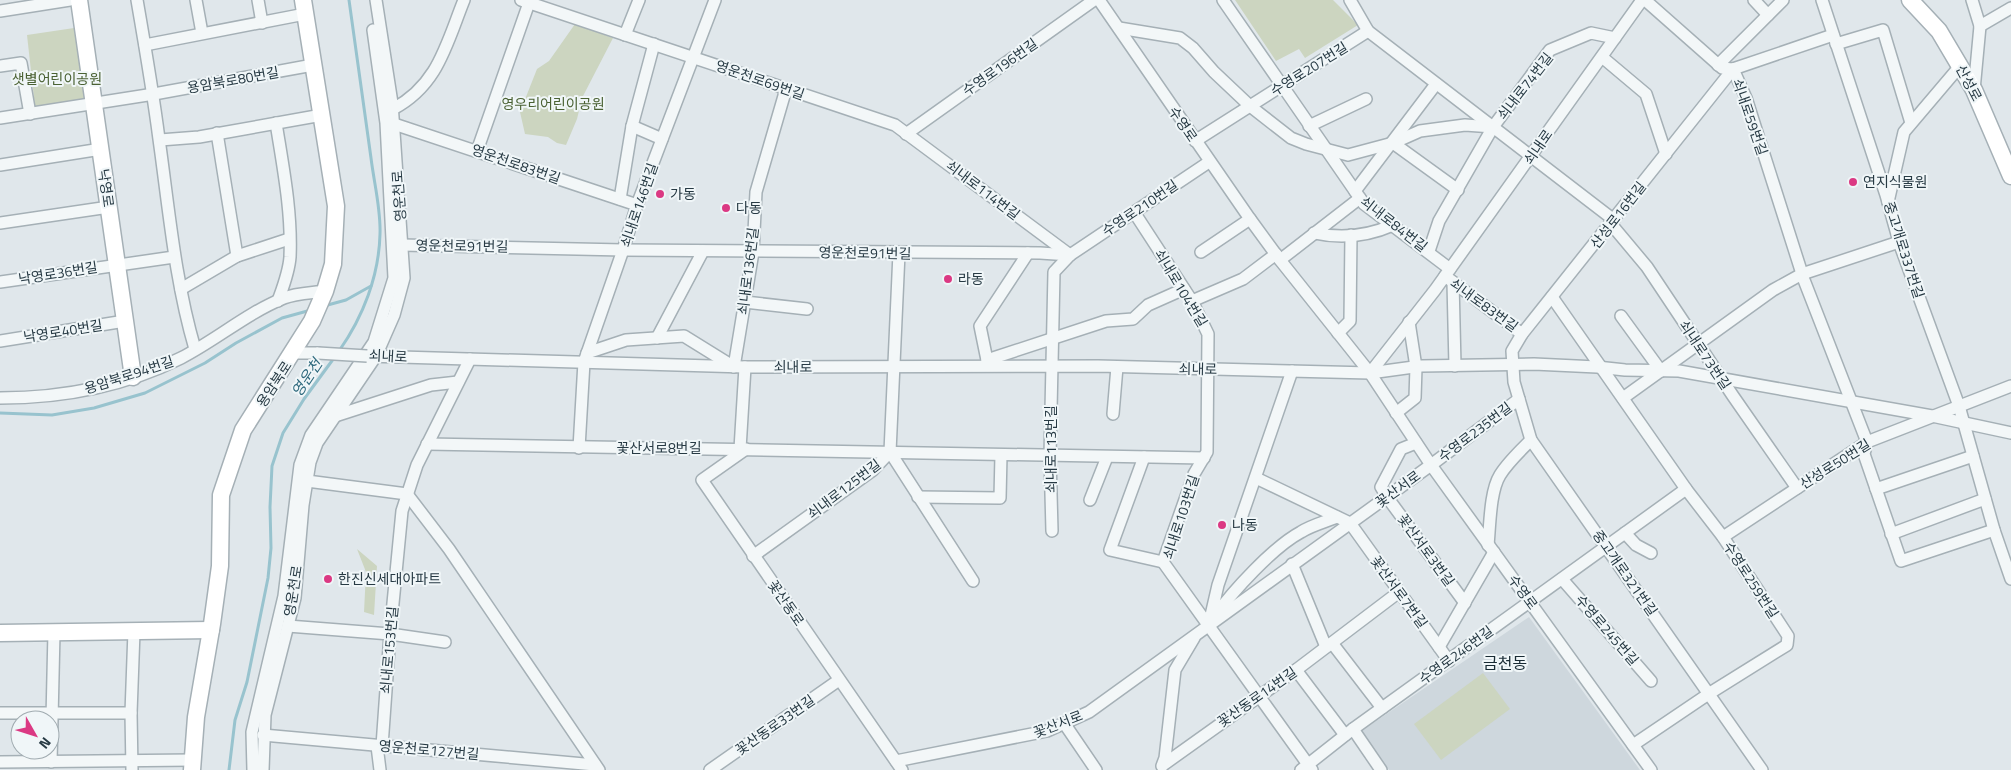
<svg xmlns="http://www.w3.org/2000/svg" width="2011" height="770" viewBox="0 0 2011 770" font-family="'Titillium Web','Noto Sans KR',sans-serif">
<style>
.built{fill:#ced7dd}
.green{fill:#ccd5c0}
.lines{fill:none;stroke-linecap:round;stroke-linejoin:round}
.stream{stroke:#98c3ce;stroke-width:3}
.street-casing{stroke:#a5b0b6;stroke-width:14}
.secondary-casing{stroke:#a5b0b6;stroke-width:19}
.street{stroke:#f3f7f8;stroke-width:11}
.secondary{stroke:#fff;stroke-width:16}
.street-bridge-casing{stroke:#a5b0b6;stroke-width:14;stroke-linecap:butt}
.street-bridge{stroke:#f3f7f8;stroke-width:11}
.poi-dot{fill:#db3983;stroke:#f0f6f8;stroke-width:2}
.labels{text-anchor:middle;stroke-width:4;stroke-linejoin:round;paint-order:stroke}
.street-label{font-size:14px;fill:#273a44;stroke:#f0f6f8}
.park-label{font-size:14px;fill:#4a6133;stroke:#f0f6f8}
.poi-label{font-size:14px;fill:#273a44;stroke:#f0f6f8;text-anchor:start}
.water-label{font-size:15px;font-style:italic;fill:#2d687c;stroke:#f0f6f8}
.quarter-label{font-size:16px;fill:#192b34;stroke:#f0f6f8}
</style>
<rect width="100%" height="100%" fill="#e0e7eb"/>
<!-- built -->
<polygon class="built" points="1529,617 1640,770 1389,770 1360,732"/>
<!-- green -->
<g class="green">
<polygon points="1235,0 1333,0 1358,25 1305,58 1299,49 1276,61"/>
<polygon points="575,24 613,38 582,98 577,119 566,145 557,143 548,137 525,134 520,112 537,69 549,61"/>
<polygon points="74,28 85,99 35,107 27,35"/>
<polygon points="357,549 377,566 374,615 364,612 366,572"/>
<polygon points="1483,673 1510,709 1441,760 1414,724"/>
</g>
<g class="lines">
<!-- stream -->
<g class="stream">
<polyline points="324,306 346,300 371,286"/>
<path d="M339,351C363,317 379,276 380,234C381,209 374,183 371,158C364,105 356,53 349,0"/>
<polyline points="0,413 52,415 94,408 145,393 205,363 236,343 282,318 311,310"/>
<polyline points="229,770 235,720 247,682 268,578 271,548 270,507 272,466 283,433 304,399 334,358"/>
</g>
<defs>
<g id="street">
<path d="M137,0C145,46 153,92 159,139C169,210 175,281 195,349"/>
<polyline points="196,0 202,33"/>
<polyline points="258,0 262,23"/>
<polyline points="521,0 895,125 1070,255"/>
<polyline points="1099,0 1250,219 1280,260 1370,373 1431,465 1651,770"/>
<polyline points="1223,0 1364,204 1450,269"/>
<polyline points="1350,0 1368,31 1614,220"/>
<polyline points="1645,0 1722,68 1733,69 1833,35"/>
<polyline points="1754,0 1768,15"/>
<polyline points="1822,0 1886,195 1900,245 1959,406 1994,530 2011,579"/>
<polyline points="1972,0 1980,26 1974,90"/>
<polyline points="0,11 70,0"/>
<polyline points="1980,26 2011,8"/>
<polyline points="1119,28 1180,38 1193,48 1214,72 1250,106 1291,138 1306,144 1348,155 1393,143 1420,131 1465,125 1493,127"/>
<polyline points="625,35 639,0"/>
<polyline points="1836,44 1883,30 1911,123"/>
<polyline points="145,45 305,14"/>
<polyline points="1602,57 1646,94 1666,154"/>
<polyline points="1718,65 1783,0"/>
<polyline points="0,66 21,63 30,114"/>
<polyline points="1733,69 1522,334 1512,351 1514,382 1531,440 1762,770"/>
<polyline points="1733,69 1746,98 1804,280 1867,442 1864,454 1901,561 1994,530"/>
<path d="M393,109C438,85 446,45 464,0"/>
<polyline points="0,118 154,94 313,65"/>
<path d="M276,123C283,167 292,212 290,257C289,272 283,287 278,301"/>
<polyline points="394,124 637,205"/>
<polyline points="632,126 662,139"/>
<polyline points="1309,126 1366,99"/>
<polyline points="217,133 237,256"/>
<polyline points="906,134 1094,0"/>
<polyline points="160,140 199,137 322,115"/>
<polyline points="1195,141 1368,31"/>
<polyline points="1393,143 1458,190"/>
<polyline points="477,151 530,0"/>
<polyline points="0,165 101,149"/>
<polyline points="1355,191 1436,84"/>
<polyline points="620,199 632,126 654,44"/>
<polyline points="1888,202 1904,132 1960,66"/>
<polyline points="1134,212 1192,301 1208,334 1207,452 1194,474 1163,562 1312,770"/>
<polyline points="0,223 109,207"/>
<polyline points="1611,224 1647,267 1733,396 1797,488"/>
<path d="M1314,233C1341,239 1368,236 1393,225"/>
<polyline points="402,245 623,250 1040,253 1070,255"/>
<polyline points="1429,251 1439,221 1493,127 1550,50 1591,33 1615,38"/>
<polyline points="1201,252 1250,219"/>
<polyline points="1280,260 1360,198"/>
<polyline points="1445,276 1522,334"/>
<polyline points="0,282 174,257"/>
<polyline points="1453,282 1455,366"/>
<polyline points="181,289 237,256 289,239"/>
<polyline points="1552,297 1686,489 1723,537 1788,636 1787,645 1710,693 1633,745"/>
<polyline points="1192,301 1243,279 1276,254"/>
<polyline points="745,302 807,309"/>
<polyline points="1621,316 1661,371"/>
<polyline points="1338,333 1350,321 1351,235"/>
<polyline points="657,338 703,251"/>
<polyline points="0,341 125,321"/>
<polyline points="294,353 318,353"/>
<polyline points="587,353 626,340 684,336 734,367 753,252 756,192 786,89"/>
<polyline points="367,356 745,367 1098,366 1370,373 1421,366 1534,364 1597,367 1625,370 1679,371 1932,416 2011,433"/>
<polyline points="987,360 1106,321 1133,319 1148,305 1184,289"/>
<polyline points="988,365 980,326 1028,253"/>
<polyline points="1370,373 1435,290 1642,0"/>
<path d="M0,398C62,398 125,386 181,358C216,340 247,313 284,298C296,293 312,293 325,291"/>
<polyline points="1623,398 1773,290 1802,274 1899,242"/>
<polyline points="1396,413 1415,398 1416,367 1409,322"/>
<polyline points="1113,414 1117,367"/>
<polyline points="335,416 431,385 458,382"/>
<polyline points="1416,443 1401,449 1381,487 1387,497 1465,603"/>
<polyline points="427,444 1204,458"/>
<polyline points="579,448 584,362 623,250 637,205 715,0"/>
<polyline points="740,449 745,367"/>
<polyline points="746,449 702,480 902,770"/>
<polyline points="890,452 973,581"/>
<polyline points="1144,457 1110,550 1163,562"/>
<polyline points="1256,478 1350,523 1449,661"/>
<polyline points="307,481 407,494 449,549 599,770"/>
<polyline points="1876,489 1973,456"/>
<polyline points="918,497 1000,498 1001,455"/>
<polyline points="1090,500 1107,457"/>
<polyline points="1052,531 1050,456 1054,272 1070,255 1209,162"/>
<polyline points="1625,533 1636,545 1651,553"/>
<polyline points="1891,534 1985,499"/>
<polyline points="1723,537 1867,442 2011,386"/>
<path d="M1488,545C1490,525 1490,491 1500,475C1508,462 1520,451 1531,440"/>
<polyline points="753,556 873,470 890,452 899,253"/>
<polyline points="1292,564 1326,647"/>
<polyline points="1562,579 1651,681"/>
<path d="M1214,617C1233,591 1273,547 1301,532C1312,525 1325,522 1337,517"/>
<polyline points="1209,624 1218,585 1292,371"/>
<polyline points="288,626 390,634 445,642"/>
<polyline points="1332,643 1382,708"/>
<polyline points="1439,647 1494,552"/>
<polyline points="1296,670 1345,735"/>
<polyline points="0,713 131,713"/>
<polyline points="1064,723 1096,770"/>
<polyline points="1353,729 1381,770"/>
<polyline points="263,735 595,765"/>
<polyline points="377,746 380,770"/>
<polyline points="382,746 390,634 402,511 417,465 470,359"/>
<polyline points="896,761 1047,731 1089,712 1431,465 1519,399"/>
<polyline points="0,762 193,760"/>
<polyline points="51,762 54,632"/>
<polyline points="1163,765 1296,670 1399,592"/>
<polyline points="1162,766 1165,758 1175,670 1194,638"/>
<polyline points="132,770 131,713 134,631"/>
<polyline points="253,770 252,732 284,596 300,465 311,435 374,342 394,278 386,123 373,30"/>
<polyline points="263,770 265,715 295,598 303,505 310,462 317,443 376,356 394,315 404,278 392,103 376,0"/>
<polyline points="710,770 839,680"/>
<polyline points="1301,770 1353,729 1686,489"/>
</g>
<g id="secondary">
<polyline points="79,0 133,377"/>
<polyline points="1910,0 1939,31 1974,90 2011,176"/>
<polyline points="0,633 211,630"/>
<polyline points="192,770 196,717 212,624 220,566 221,495 243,430 312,321 325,291 333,264 336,206 303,0"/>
</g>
</defs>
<!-- street casing -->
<use href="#street" class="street-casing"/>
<!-- secondary casing -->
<use href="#secondary" class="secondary-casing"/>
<!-- street -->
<use href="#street" class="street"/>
<!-- secondary -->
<use href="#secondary" class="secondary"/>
<defs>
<polyline id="street-bridge" points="318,353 367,356"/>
</defs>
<!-- street-bridge casing -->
<use href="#street-bridge" class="street-bridge-casing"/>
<!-- street-bridge -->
<use href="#street-bridge" class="street-bridge"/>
</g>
<!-- markers -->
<g class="poi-dot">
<circle cx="1853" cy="182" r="5"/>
<circle cx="660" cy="194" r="5"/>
<circle cx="726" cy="208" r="5"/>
<circle cx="948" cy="279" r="5"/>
<circle cx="1222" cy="525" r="5"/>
<circle cx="328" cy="579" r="5"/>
</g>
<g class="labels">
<!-- street labels -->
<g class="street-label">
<text transform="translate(1000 67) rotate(-35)" y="5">수영로196번길</text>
<text transform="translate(1309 69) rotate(-32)" y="5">수영로207번길</text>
<text transform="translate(233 80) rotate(-10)" y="5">용암북로80번길</text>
<text transform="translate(760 80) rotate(19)" y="5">영운천로69번길</text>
<text transform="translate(1969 83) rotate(62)" y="5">산성로</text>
<text transform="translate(1525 86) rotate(-52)" y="5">쇠내로74번길</text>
<text transform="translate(1750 117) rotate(71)" y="5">쇠내로59번길</text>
<text transform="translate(1183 124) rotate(56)" y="5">수영로</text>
<text transform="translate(1538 147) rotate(-55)" y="5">쇠내로</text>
<text transform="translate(516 164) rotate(19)" y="5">영운천로83번길</text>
<text transform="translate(106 188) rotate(82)" y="5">낙영로</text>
<text transform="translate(983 190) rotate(37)" y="5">쇠내로114번길</text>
<text transform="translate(399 196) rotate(-94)" y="5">영운천로</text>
<text transform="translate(639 205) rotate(-71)" y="5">쇠내로146번길</text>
<text transform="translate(1140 208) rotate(-34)" y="5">수영로210번길</text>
<text transform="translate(1618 215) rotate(-52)" y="5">산성로16번길</text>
<text transform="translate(1394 224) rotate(38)" y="5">쇠내로84번길</text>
<text transform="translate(462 246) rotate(1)" y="5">영운천로91번길</text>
<text transform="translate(1904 250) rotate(72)" y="5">중고개로337번길</text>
<text transform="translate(865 253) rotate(1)" y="5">영운천로91번길</text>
<text transform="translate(748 271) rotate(-83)" y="5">쇠내로136번길</text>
<text transform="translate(58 273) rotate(-9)" y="5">낙영로36번길</text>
<text transform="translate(1181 288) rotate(59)" y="5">쇠내로104번길</text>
<text transform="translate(1484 305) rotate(36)" y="5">쇠내로83번길</text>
<text transform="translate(63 331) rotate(-9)" y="5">낙영로40번길</text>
<text transform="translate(1705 355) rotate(56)" y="5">쇠내로73번길</text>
<text transform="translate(388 356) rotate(3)" y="5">쇠내로</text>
<text x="793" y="372">쇠내로</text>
<text transform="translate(1198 369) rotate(1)" y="5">쇠내로</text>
<text transform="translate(129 375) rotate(-18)" y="5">용암북로94번길</text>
<text transform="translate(274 384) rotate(-57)" y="5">용암북로</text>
<text transform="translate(1475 432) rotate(-37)" y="5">수영로235번길</text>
<text x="659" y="453">꽃산서로8번길</text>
<text transform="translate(1051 449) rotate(-90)" y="5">쇠내로113번길</text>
<text transform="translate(1835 464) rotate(-32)" y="5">산성로50번길</text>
<text transform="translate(844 489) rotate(-37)" y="5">쇠내로125번길</text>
<text transform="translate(1398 489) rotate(-36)" y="5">꽃산서로</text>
<text transform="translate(1181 517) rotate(-72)" y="5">쇠내로103번길</text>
<text transform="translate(1426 550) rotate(54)" y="5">꽃산서로3번길</text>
<text transform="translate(1625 573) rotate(55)" y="5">중고개로321번길</text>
<text transform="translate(1751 580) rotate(57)" y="5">수영로259번길</text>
<text transform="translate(293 591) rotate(-81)" y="5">영운천로</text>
<text transform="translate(1399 592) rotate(54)" y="5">꽃산서로7번길</text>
<text transform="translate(1523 592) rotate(54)" y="5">수영로</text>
<text transform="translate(786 603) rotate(55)" y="5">꽃산동로</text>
<text transform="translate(1607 630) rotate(49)" y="5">수영로245번길</text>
<text transform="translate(389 650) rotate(-85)" y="5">쇠내로153번길</text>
<text transform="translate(1456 655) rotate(-36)" y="5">수영로246번길</text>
<text transform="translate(1257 697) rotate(-35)" y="5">꽃산동로14번길</text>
<text transform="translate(1058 724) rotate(-21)" y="5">꽃산서로</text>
<text transform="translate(775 725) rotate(-35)" y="5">꽃산동로33번길</text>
<text transform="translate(429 750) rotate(5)" y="5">영운천로127번길</text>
</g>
<!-- park labels -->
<g class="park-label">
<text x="57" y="84">샛별어린이공원</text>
<text x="553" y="109">영우리어린이공원</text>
</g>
<!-- poi labels -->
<g class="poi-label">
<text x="1863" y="187">연지식물원</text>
<text x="670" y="199">가동</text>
<text x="736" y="213">다동</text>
<text x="958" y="284">라동</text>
<text x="1232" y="530">나동</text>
<text x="338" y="584">한진신세대아파트</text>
</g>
<!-- water labels -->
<g class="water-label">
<text transform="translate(307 378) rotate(-56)" y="5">영운천</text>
</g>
<!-- quarter labels -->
<g class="quarter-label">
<text x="1505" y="669">금천동</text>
</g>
</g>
<!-- north arrow -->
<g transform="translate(35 735) rotate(129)"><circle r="24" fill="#f0f6f8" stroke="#a0abb0"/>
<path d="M0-4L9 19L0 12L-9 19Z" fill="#db3983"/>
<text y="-8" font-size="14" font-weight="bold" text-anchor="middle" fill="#273a44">N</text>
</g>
</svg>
